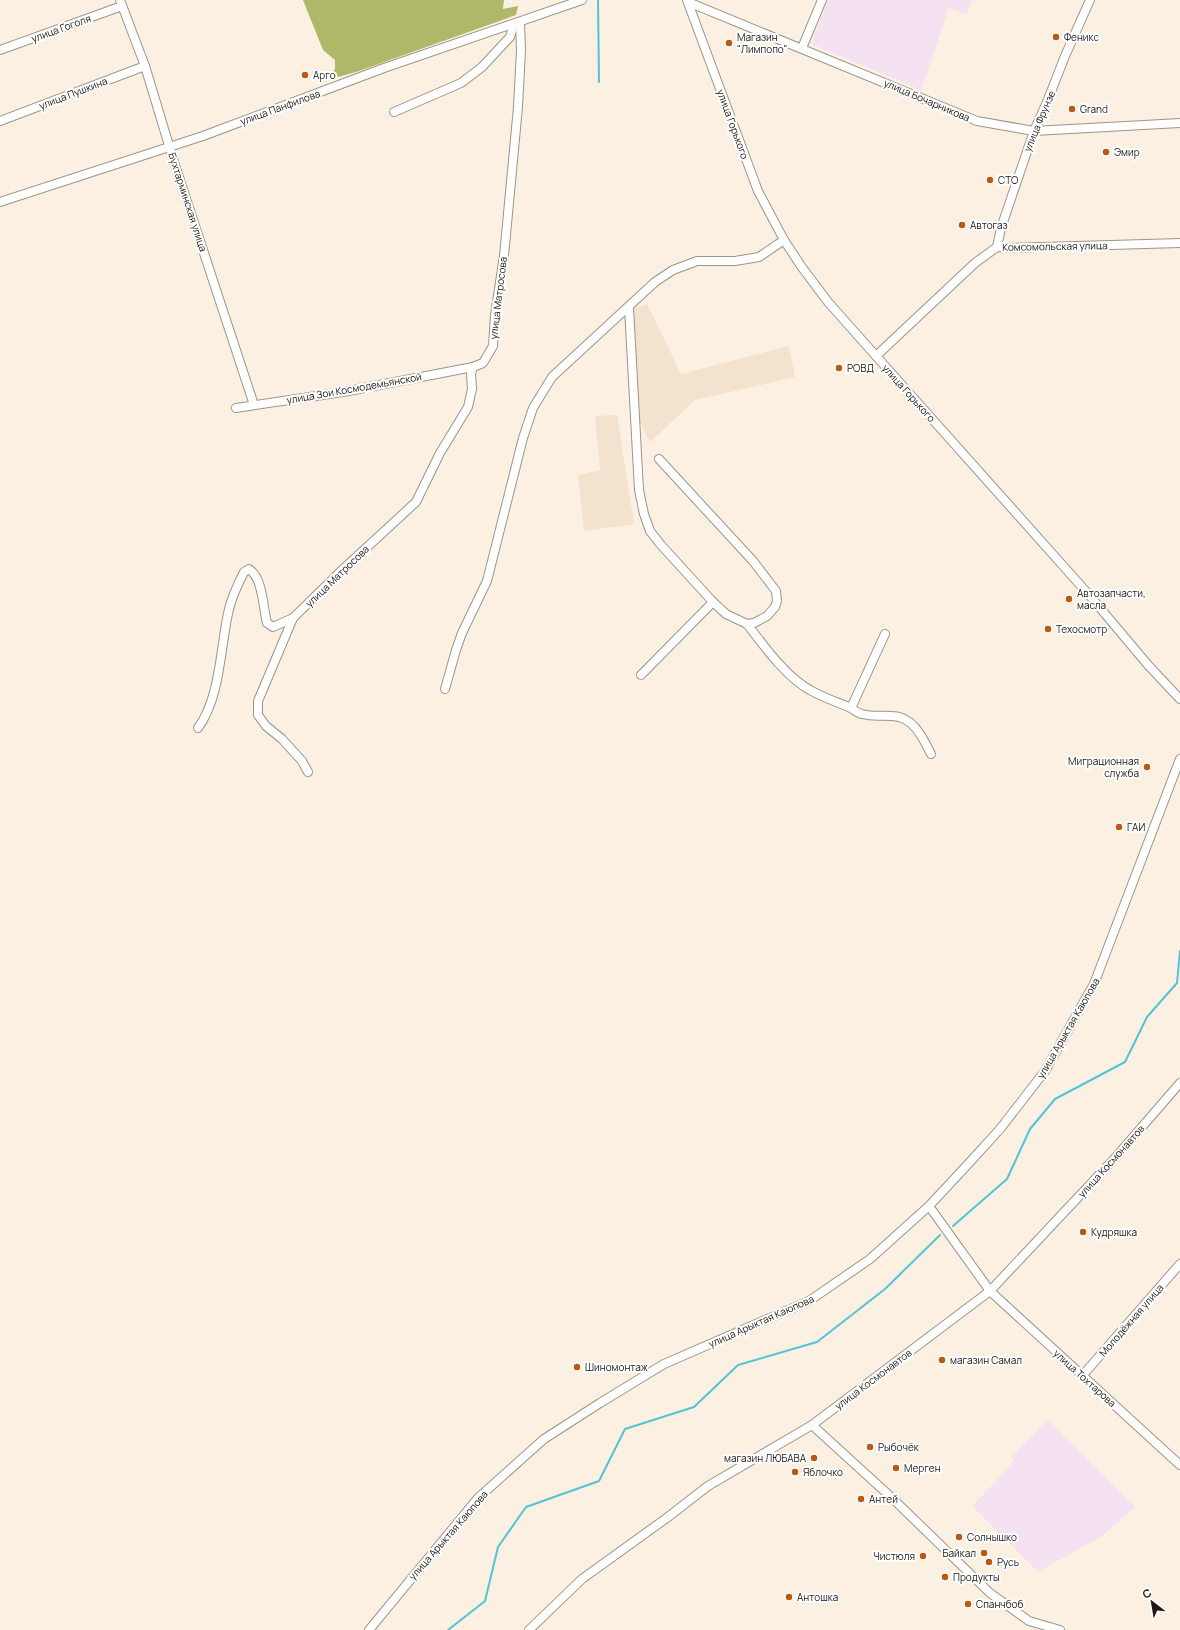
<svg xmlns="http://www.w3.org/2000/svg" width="1180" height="1630" viewBox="0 0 1180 1630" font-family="Manrope,sans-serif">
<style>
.built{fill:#f2e2ce}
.education{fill:#f4e2f3}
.forest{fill:#afb768}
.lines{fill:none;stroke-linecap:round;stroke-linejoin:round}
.stream{stroke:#55c3d6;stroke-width:2}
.minor-casing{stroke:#9e9487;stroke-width:10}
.minor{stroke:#fff;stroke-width:8}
.poi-dot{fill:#b95913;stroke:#fff;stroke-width:1.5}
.labels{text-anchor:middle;stroke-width:4;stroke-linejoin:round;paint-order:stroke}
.street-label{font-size:10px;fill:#1d1914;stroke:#fff}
.poi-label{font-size:10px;fill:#1d1914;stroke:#fff;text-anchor:start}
</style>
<rect width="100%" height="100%" fill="#fcf0e2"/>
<!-- built -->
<g class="built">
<polygon points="647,304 681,374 789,346 795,377 695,400 650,442 638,419 631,309"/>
<polygon points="617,415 634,524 584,531 578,475 600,470 595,416"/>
</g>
<!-- education -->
<g class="education">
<polygon points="828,0 972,0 967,14 949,8 921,90 811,44"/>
<polygon points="1047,1420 1135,1507 1102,1536 1038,1572 972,1506 1001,1476 1014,1460 1011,1457"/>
</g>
<!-- forest -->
<polygon class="forest" points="303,0 504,0 503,9 518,6 516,15 359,71 338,77 332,73 335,69 335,60 323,50"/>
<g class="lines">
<!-- stream -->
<g class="stream">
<polyline points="598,0 599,82"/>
<polyline points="953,1226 1007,1179 1030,1129 1055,1099 1125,1062 1147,1017 1177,983 1180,951"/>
<polyline points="448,1630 485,1601 498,1547 526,1507 599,1481 625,1429 694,1407 738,1365 817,1342 885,1289 940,1235"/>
</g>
<defs>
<g id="minor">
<polyline points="120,0 145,66 174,162 254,405"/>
<polyline points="687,0 758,191 784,240 801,266 828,302 876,356 1090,596 1148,665 1180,699"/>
<polyline points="688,2 977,121 1034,131 1180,123"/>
<polyline points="802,48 822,0"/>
<polyline points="0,50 122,6"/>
<polyline points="394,112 461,83 482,67 510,37 514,24"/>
<polyline points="0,121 145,66"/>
<polyline points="0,202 203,136 384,68 582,0"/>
<polyline points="997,247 1001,228 1034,131 1047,102 1065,56 1090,0"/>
<polyline points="629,308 639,490 644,514 650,531 661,545 713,602 726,614 747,624 754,623 767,616 775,607 777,601 776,591 753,561 659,459"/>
<polyline points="876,356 975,263 997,247 1011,248 1180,243"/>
<polyline points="236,408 343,392 473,367"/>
<polyline points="293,618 258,701 258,715 266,726 282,739 302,761 308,772"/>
<path d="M747,624C764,646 786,677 810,690C822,697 836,702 849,707C853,709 857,713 862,714C873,717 881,715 892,716C913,716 923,738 931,754"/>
<polyline points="641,675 713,602"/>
<polyline points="445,689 456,650 462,633 487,581 523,438 533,408 552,377 655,282 673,270 697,261 735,261 759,257 784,240"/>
<polyline points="851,708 885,634"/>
<path d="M198,728C221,696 220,647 229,609C232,596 238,584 244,572L249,569C263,578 263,608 267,623L273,627L293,618L340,572L416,502L440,453L468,407L472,389L471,374L473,367L483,363L493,346L495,315L504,256L518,107L521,50L520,22"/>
<polyline points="929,1206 990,1291 1180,1465"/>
<polyline points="1082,1376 1180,1264"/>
<polyline points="812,1425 892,1498 990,1593 1029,1621 1060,1630"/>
<polyline points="369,1630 478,1498 544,1439 600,1403 664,1364 809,1301 870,1259 929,1206 970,1162 1000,1129 1045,1071 1094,984 1180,759"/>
<polyline points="529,1630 582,1579 668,1517 708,1486 812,1425 990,1291 1115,1158 1180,1083"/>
</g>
</defs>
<!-- minor casing -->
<use href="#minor" class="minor-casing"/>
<!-- minor -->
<use href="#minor" class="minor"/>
</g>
<!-- markers -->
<g class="poi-dot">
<circle cx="1056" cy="37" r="4"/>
<circle cx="729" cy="43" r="4"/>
<circle cx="305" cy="75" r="4"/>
<circle cx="1072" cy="109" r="4"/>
<circle cx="1106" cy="152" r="4"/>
<circle cx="990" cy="180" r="4"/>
<circle cx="962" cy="225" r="4"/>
<circle cx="839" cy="368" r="4"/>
<circle cx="1069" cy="599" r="4"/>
<circle cx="1048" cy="629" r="4"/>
<circle cx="1147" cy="767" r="4"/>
<circle cx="1119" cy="827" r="4"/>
<circle cx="1083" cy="1232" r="4"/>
<circle cx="942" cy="1360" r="4"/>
<circle cx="577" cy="1367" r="4"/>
<circle cx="870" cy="1447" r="4"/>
<circle cx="814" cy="1458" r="4"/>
<circle cx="896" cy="1468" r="4"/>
<circle cx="795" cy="1472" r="4"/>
<circle cx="861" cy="1499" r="4"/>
<circle cx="959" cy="1537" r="4"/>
<circle cx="984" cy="1553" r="4"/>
<circle cx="923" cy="1556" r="4"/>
<circle cx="989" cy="1562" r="4"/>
<circle cx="945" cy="1577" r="4"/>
<circle cx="789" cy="1597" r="4"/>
<circle cx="968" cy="1604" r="4"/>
</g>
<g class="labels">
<!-- street labels -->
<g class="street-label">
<text transform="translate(61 28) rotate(-20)" y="4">улица Гоголя</text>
<text transform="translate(73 93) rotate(-21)" y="4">улица Пушкина</text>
<text transform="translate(927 100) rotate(23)" y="4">улица Бочарникова</text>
<text transform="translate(280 107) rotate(-20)" y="4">улица Панфилова</text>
<text transform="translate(1039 121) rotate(-67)" y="4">улица Фрунзе</text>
<text transform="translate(733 124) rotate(70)" y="4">улица Горького</text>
<text transform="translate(188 202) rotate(72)" y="4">Бухтарминская улица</text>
<text transform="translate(1055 246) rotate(-1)" y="4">Комсомольская улица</text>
<text transform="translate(498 298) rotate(-83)" y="4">улица Матросова</text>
<text transform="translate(354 388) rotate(-10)" y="4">улица Зои Космодемьянской</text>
<text transform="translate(909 393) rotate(48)" y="4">улица Горького</text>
<text transform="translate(337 576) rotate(-44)" y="4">улица Матросова</text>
<text transform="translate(1068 1028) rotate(-60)" y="4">улица Арыктая Каюпова</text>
<text transform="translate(1111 1161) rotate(-48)" y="4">улица Космонавтов</text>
<text transform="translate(1131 1320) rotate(-49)" y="4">Молодёжная улица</text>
<text transform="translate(761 1321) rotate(-24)" y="4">улица Арыктая Каюпова</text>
<text transform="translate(1085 1378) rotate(42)" y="4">улица Тохтарова</text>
<text transform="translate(873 1379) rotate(-37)" y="4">улица Космонавтов</text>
<text transform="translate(448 1535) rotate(-49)" y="4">улица Арыктая Каюпова</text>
</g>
<!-- poi labels -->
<g class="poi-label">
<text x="737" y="41">Магазин<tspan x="737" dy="12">"Лимпопо"</tspan></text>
<text x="1064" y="41">Феникс</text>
<text x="313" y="79">Арго</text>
<text x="1080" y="113">Grand</text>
<text x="1114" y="156">Эмир</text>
<text x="998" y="184">СТО</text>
<text x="970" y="229">Автогаз</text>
<text x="847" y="372">РОВД</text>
<text x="1077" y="597">Автозапчасти,<tspan x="1077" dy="12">масла</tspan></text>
<text x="1056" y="633">Техосмотр</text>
<text x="1139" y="765" text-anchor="end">Миграционная<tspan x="1139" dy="12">служба</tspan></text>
<text x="1127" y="831">ГАИ</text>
<text x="1091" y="1236">Кудряшка</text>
<text x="950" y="1364">магазин Самал</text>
<text x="585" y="1371">Шиномонтаж</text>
<text x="878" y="1451">Рыбочёк</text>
<text x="806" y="1462" text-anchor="end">магазин ЛЮБАВА</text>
<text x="904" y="1472">Мерген</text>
<text x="803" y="1476">Яблочко</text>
<text x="869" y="1503">Антей</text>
<text x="967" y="1541">Солнышко</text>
<text x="976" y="1557" text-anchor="end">Байкал</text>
<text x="915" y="1560" text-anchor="end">Чистюля</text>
<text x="997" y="1566">Русь</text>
<text x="953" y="1581">Продукты</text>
<text x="797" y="1601">Антошка</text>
<text x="976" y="1608">Спанчбоб</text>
</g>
</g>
<!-- north arrow -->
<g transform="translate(1152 1602) rotate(329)" stroke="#ffffff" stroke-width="3" paint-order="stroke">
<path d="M0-3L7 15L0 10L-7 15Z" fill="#1d1914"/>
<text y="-6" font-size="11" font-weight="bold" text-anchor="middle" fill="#1d1914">С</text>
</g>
</svg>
